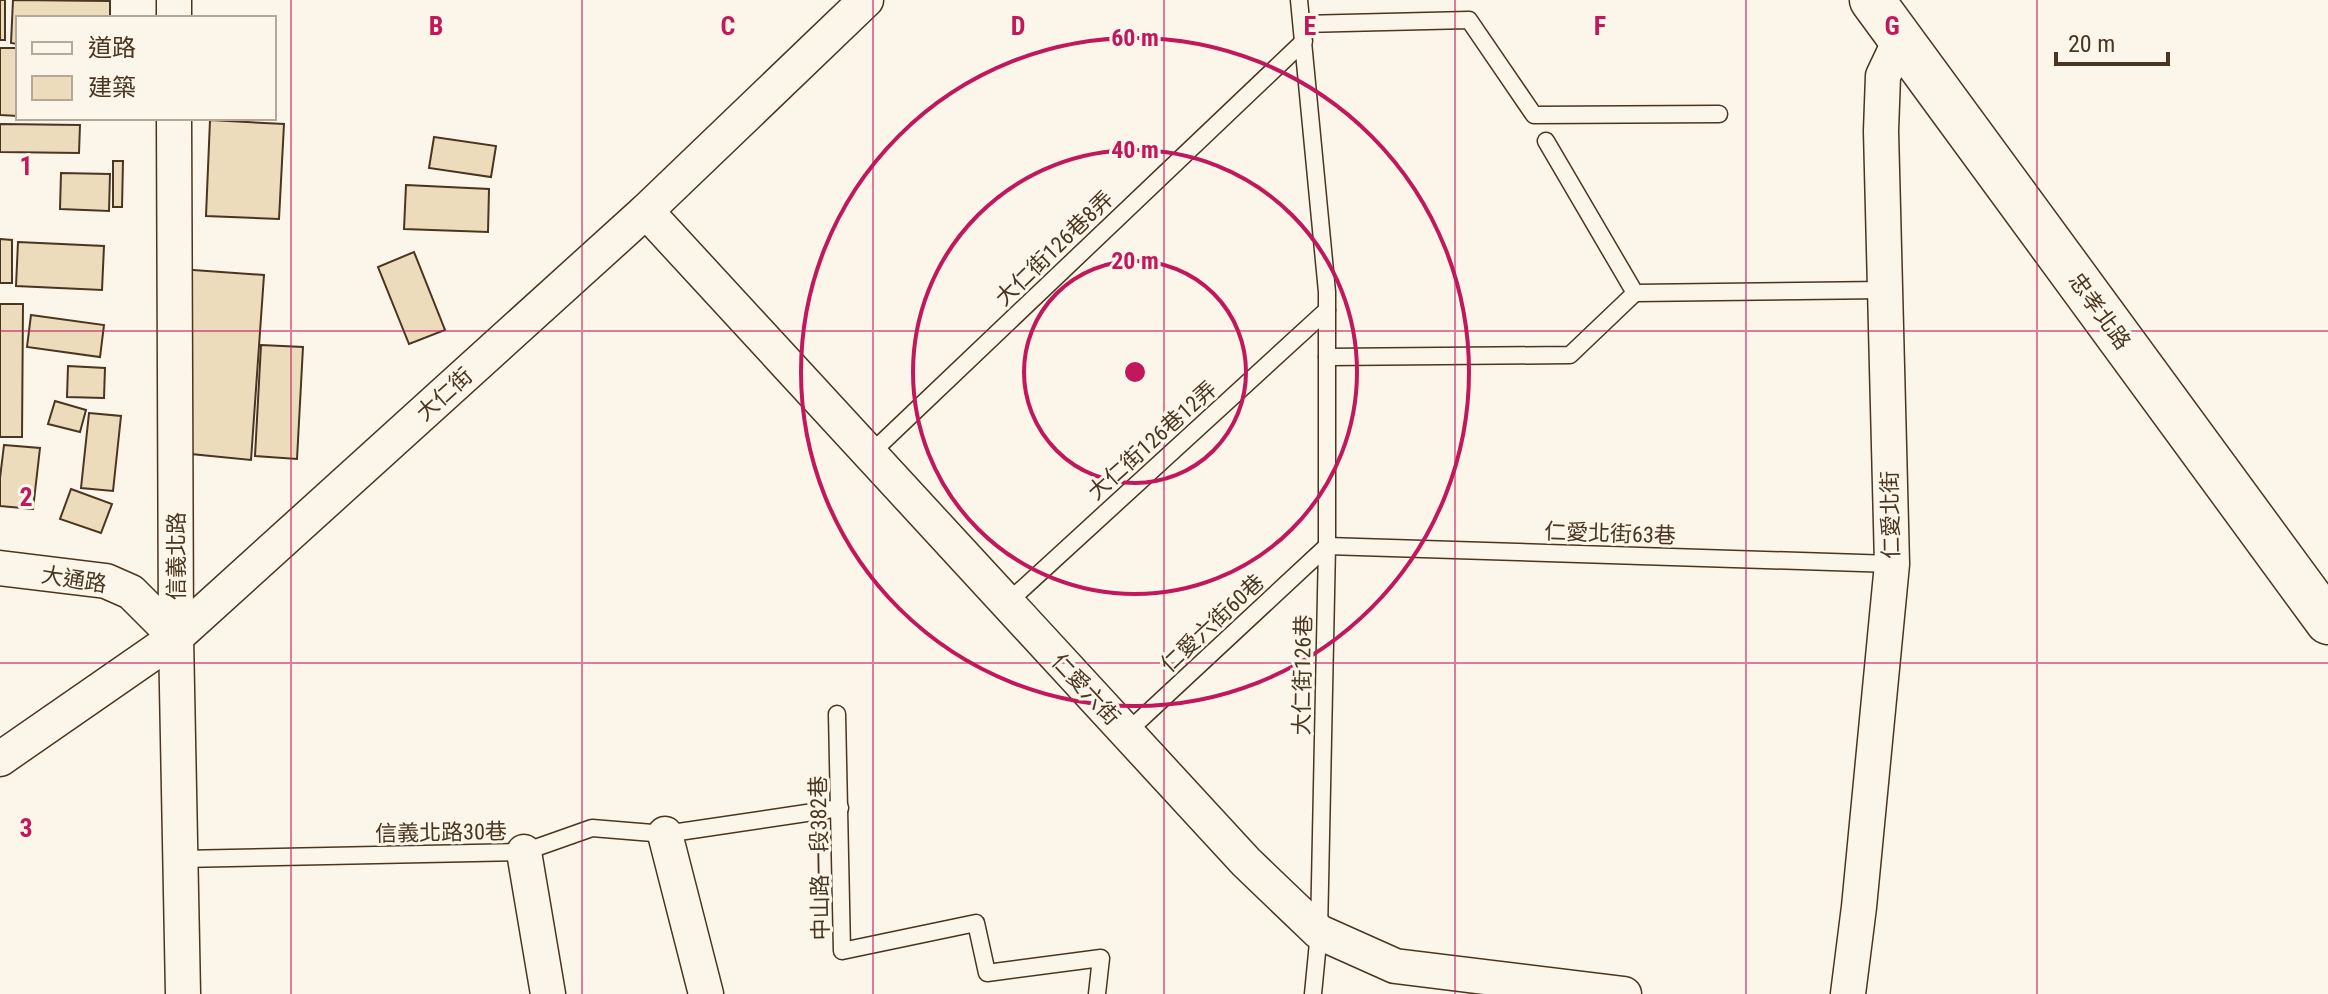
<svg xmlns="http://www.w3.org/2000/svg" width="2328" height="994" viewBox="0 0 2328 994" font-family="'Roboto Condensed','Noto Sans TC',sans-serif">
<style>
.building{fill:#ecdcbc;stroke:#4a3520;stroke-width:2}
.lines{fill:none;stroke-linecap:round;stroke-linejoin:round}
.lane-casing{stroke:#4a3520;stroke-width:19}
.street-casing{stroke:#4a3520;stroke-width:37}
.secondary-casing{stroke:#4a3520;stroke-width:47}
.lane{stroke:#fbf6e9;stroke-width:16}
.street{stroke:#fbf6e9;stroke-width:34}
.secondary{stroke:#fbf6e9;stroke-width:44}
.grid{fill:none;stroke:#c2185b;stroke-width:2;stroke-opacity:0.55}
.ring{fill:none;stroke:#c2185b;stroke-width:4}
.labels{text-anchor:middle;stroke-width:6;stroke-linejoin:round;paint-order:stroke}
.street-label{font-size:22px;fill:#4a3520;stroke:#fbf6e9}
.grid-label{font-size:26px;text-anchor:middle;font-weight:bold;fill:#c2185b;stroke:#fbf6e9;stroke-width:6;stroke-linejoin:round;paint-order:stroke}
.centre{fill:#c2185b;stroke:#fbf6e9;stroke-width:4}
.ring-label{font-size:24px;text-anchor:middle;font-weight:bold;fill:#c2185b;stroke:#fbf6e9;stroke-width:6;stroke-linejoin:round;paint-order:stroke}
</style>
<rect width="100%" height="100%" fill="#fbf6e9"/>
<!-- building -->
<g class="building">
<rect x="0" y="0" width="5" height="40"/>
<polygon points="13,0 110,1 110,18 18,18 18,44 11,43"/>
<polygon points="0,48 18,48 18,116 0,115"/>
<polygon points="210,120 284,124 279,219 206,216"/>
<polygon points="0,124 80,125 79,153 0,152"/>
<polygon points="434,137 496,146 491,177 429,168"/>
<polygon points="113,161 123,161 122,207 113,207"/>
<polygon points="61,173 110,174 109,211 60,209"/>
<polygon points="406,185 489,189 488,232 404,229"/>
<polygon points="0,239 12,240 12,283 0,283"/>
<polygon points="18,242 104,246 102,290 16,286"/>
<polygon points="414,252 445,330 409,344 378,267"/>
<polygon points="179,269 264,275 251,460 181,453"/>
<polygon points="0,304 23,304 22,437 0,437"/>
<polygon points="31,315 104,325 100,357 27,347"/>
<polygon points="261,345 303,347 297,459 255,456"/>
<polygon points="68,366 105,368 104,398 67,397"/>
<polygon points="55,401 86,410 80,432 48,424"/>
<polygon points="89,413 121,416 113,491 81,488"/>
<polygon points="4,445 40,448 33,509 0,506 0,478"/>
<polygon points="71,489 112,504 101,533 60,519"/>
</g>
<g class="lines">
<defs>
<g id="lane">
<polyline points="1299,0 1327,292 1327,546 1319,932 1313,994"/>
<polyline points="1302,24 1469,20 1534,115 1719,114"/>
<polyline points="1546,141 1635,293 1884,290"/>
<polyline points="1327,357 1570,355 1635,293"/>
<polyline points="870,454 1304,41"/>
<polyline points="1007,603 1327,310"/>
<polyline points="837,714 842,951 976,923 987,973 1101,958 1097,994"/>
<polyline points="1126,733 1327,546 1892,564"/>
<polyline points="180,859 524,852 592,828 665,834 840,808"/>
</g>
<g id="street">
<polyline points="174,0 174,18"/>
<polyline points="174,118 176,637 183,994"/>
<polyline points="646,211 1246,862 1319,932 1395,966 1624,994"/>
<polyline points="0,568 106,581 131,592 176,637"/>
<polyline points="0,759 176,637 646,211 866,0"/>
<polyline points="665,834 706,994"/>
<polyline points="524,852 548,994"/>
<polyline points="1848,994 1859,907 1892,564 1881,131 1883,76 1901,38"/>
</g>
<polyline id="secondary" points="1872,0 2328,622"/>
</defs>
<!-- lane casing -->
<use href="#lane" class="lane-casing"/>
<!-- street casing -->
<use href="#street" class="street-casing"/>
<!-- secondary casing -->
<use href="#secondary" class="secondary-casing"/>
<!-- lane -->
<use href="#lane" class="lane"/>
<!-- street -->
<use href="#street" class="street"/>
<!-- secondary -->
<use href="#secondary" class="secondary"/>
</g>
<!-- grid -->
<path class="grid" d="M291,0V994M582,0V994M873,0V994M1164,0V994M1455,0V994M1746,0V994M2037,0V994M0,331H2328M0,663H2328"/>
<!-- distance rings -->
<g class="ring">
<circle cx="1135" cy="372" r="111"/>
<circle cx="1135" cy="372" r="222"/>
<circle cx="1135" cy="372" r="334"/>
</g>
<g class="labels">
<!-- street labels -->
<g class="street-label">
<text transform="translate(1054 248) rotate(-44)" y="8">大仁街126巷8弄</text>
<text transform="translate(2100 311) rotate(54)" y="8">忠孝北路</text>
<text transform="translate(444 394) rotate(-42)" y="8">大仁街</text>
<text transform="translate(1152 440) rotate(-42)" y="8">大仁街126巷12弄</text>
<text transform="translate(1890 515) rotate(-91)" y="8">仁愛北街</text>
<text transform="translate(1610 533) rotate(2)" y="8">仁愛北街63巷</text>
<text transform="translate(176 556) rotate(-90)" y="8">信義北路</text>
<text transform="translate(74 579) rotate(9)" y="8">大通路</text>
<text transform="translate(1212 623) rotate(-43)" y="8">仁愛六街60巷</text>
<text transform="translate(1302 675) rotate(-89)" y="8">大仁街126巷</text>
<text transform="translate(1086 689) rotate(47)" y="8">仁愛六街</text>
<text transform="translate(441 832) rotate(-1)" y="8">信義北路30巷</text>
<text transform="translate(819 858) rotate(-91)" y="8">中山路一段382巷</text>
</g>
</g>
<g class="grid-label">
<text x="436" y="35">B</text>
<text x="728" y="35">C</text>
<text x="1018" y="35">D</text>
<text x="1310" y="35">E</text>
<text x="1600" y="35">F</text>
<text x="1892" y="35">G</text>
<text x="26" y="175">1</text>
<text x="26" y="506">2</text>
<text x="26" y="837">3</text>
</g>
<circle cx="1135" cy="372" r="12" class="centre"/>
<g class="ring-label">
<text x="1135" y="46">60 m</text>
<text x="1135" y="158">40 m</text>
<text x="1135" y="269">20 m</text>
</g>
<!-- legend -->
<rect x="16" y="16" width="260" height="104" fill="#fbf6e9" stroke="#b4a999" stroke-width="2"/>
<rect x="32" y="42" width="40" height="12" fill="#fbf6e9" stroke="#b4a999" stroke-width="2"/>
<text x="88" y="56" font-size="24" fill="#4a3520">道路</text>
<rect x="32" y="76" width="40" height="24" fill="#ecdcbc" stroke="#b4a999" stroke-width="2"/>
<text x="88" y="96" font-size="24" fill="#4a3520">建築</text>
<!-- scale -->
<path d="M2056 52v12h112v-12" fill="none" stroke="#4a3520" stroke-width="4"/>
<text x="2068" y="52" font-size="24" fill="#4a3520" stroke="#fbf6e9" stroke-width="6" paint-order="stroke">20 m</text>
</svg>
